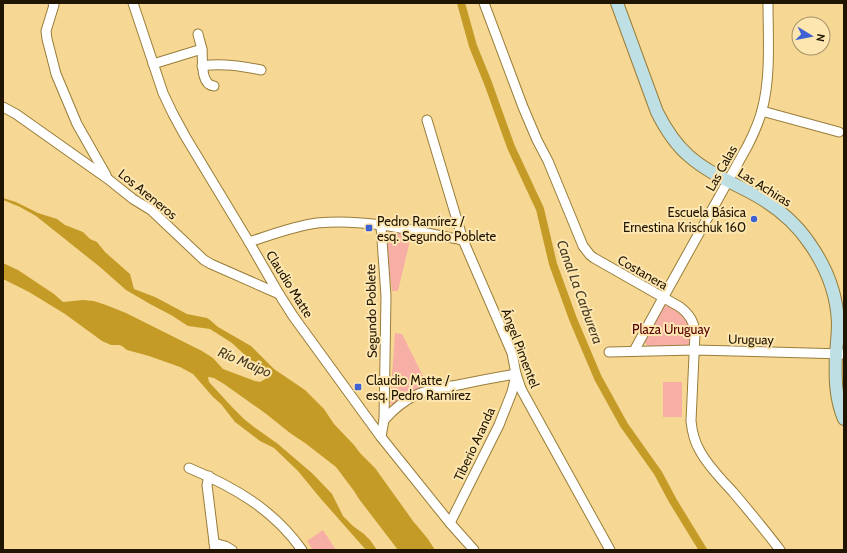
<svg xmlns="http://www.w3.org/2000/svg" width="847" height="553" viewBox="0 0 847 553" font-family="Cabin,sans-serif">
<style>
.green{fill:#f6aea5}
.water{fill:#c59b27}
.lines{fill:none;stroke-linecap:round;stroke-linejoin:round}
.canal{stroke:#c59b27;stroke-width:8}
.street-casing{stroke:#987d39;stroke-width:11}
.secondary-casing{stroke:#987d39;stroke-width:14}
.street{stroke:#fff;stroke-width:9}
.secondary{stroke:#bee0e4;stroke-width:12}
.poi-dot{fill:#3e62d4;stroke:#fee6b0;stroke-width:1.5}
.labels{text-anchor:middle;stroke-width:4;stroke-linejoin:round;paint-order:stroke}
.street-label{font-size:13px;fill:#201500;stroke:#fee6b0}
.poi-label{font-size:13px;fill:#201500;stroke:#fee6b0;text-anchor:start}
.park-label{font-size:13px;fill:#570003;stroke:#fee6b0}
.water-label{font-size:14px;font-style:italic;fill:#463c24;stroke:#fee6b0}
</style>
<rect width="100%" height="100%" fill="#f6d894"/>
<!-- green -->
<g class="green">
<polygon points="389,231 411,236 398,291 392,291 385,238"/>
<polygon points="662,306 668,306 683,314 690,325 691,343 688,348 649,347 645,343 645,338"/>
<polygon points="395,333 402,334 429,388 393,407 390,402"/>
<rect x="663" y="382" width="19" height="35"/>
<polygon points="323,530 336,550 313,550 307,541"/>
</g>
<!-- water -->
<polygon class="water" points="3,198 16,202 38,213 57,219 65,225 83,232 90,239 97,242 105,252 130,274 134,289 155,297 187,314 207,318 210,320 218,327 251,346 274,369 305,390 324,409 334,424 354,445 360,453 375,468 413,521 428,539 435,550 398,550 359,499 354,491 336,467 305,443 290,433 265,413 224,384 214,378 209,377 208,377 209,382 232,407 244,419 254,427 278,444 313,474 332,494 343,516 353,526 364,534 370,540 377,550 366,550 321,499 298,471 274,448 260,441 235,422 221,404 213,397 193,374 180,367 149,356 127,350 122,346 119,345 111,345 102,341 65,314 29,292 3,279 3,263 18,270 54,294 63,302 83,300 94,301 106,305 126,313 202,351 213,358 223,369 255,381 260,382 267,378 264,373 232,343 210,329 188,326 171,315 150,304 126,290 100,267 36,216 20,207 3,200"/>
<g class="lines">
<!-- canal -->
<polyline class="canal" points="461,3 473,46 488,83 511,147 540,209 553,264 573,319 598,378 624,425 658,473 673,501 703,550"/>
<defs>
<g id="street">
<polyline points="53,3 54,5 46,31 47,39 56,74 77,124 106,175"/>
<polyline points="133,3 163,93 173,114 185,136 249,242 279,294 293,316 381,437 450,523 474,550"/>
<path d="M484,3L523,107L537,140L548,161L583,246L590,255L594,258L680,307C689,314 694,321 695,333L691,421C692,431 694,441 700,451C708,466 721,479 733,492C749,511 765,530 780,550"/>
<path d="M198,34C199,39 201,44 202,50C203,60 200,85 214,86"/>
<polyline points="153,64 202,49"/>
<path d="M202,66C222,63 241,66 261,70"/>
<polyline points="3,107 16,114 108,179 133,199 151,210 204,260 211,264 279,294"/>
<polyline points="762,111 839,132"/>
<polyline points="427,120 463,240 512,353 516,374 521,389 610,550"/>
<path d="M249,242C271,235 294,226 317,223C366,218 415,231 463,240"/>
<path d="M634,351L663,298L748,145C754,133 759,122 762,110C771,78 768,37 768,3"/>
<polyline points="609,352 695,350 844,354"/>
<path d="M384,420C393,410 403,401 416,395C429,389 444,387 458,385C477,381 497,377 516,374"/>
<polyline points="381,437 384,420 386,296 381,226"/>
<path d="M189,468C234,487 273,509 302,550"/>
<polyline points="209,476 207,485 215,550"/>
<polyline points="450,523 499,425 512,392 516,375"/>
<polyline points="214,543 225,546 232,550"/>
</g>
<path id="secondary" d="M617,3L657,112C665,128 675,144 689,156C708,173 734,183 757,196C778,208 796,223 810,244C826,267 837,295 838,323C838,333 837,343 836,353C835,376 835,398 844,419"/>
</defs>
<!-- street casing -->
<use href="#street" class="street-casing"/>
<!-- secondary casing -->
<use href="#secondary" class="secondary-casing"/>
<!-- street -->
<use href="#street" class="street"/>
<!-- secondary -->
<use href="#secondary" class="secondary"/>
</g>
<!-- markers -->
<g class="poi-dot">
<circle cx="754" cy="219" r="4"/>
<rect x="365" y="224" width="8" height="8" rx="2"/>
<rect x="354" y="383" width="8" height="8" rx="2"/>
</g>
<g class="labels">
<!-- street labels -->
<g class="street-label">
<text transform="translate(721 168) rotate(-61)" y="5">Las Calas</text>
<text transform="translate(765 187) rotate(32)" y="5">Las Achiras</text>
<text transform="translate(148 194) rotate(39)" y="5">Los Areneros</text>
<text transform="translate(643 272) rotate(30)" y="5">Costanera</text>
<text transform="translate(290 284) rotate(58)" y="5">Claudio Matte</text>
<text transform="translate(371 311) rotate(-91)" y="5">Segundo Poblete</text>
<text transform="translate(751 339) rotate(1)" y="5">Uruguay</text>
<text transform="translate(521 348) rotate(69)" y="5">Ángel Pimentel</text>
<text transform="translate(474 444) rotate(-65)" y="5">Tiberio Aranda</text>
</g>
<!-- poi labels -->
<g class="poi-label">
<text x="746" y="217" text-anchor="end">Escuela Básica<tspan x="746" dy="15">Ernestina Krischuk 160</tspan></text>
<text x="377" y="226">Pedro Ramírez /<tspan x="377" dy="15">esq. Segundo Poblete</tspan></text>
<text x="366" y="385">Claudio Matte /<tspan x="366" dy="15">esq. Pedro Ramírez</tspan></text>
</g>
<!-- park labels -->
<g class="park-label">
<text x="671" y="334">Plaza Uruguay</text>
</g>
<!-- water labels -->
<g class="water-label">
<text transform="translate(580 292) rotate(70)" y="5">Canal La Carburera</text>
<text transform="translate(245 362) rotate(23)" y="5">Río Maipo</text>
</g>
</g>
<!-- border -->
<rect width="847" height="553" fill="none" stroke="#201500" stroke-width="8"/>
<!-- north arrow -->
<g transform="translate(811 36) rotate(100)"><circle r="19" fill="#fee6b0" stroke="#a5926a"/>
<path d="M0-3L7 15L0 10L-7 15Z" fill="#3e62d4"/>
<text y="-6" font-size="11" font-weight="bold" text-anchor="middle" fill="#201500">N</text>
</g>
</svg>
